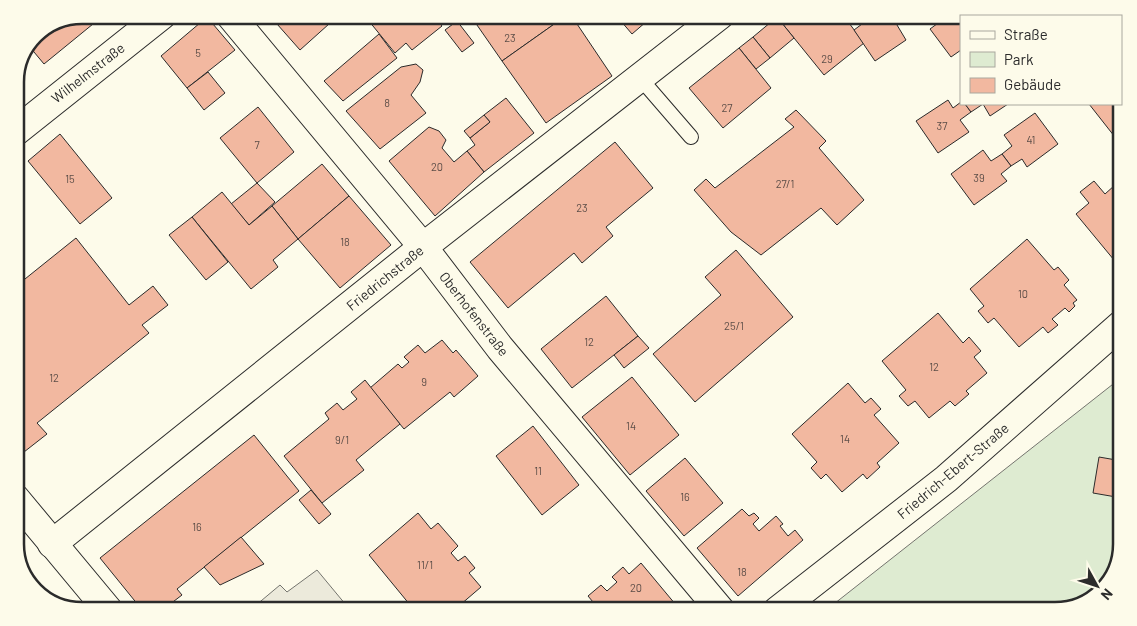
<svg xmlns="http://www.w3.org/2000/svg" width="1137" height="626" viewBox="0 0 1137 626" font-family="Barlow,sans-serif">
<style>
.green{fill:#deebd1;stroke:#74746e}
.parking{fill:#eceadb;stroke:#74746e}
.building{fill:#f2b8a0;stroke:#2b2b2b}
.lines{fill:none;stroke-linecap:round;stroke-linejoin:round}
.service-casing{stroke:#2b2b2b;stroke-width:16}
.minor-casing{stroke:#2b2b2b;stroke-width:30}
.service{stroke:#fdfbea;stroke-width:14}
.minor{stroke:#fdfbea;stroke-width:28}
.labels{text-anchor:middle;stroke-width:4;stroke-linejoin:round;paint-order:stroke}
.number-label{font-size:11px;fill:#5d4e48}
.street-label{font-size:14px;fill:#2b2b2b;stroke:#fdfbea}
.rim{fill:none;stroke:#2b2b2b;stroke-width:2.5}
</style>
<rect width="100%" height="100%" fill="#fdfbea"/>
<!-- green -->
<polygon class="green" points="1122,377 1122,545 1113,577 1089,602 1056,611 825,611"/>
<!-- parking -->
<polygon class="parking" points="317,570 351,611 249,611 280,585 287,592"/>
<!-- building -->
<g class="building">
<polygon points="82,15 104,15 44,64 29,46 35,34"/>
<polygon points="288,15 339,15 300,50 277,24"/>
<polygon points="364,15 433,15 442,26 412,50 406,43 395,53"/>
<polygon points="470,15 567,15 502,61"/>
<polygon points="567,15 571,15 612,76 546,123 502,61"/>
<polygon points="609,15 654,15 632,34 620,20 616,23"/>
<polygon points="780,15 852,15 846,19 864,43 824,75 777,17"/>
<polygon points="874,15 891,15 906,40 875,61 854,30"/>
<polygon points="949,15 998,15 998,16 961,16 961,50 951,57 930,29"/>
<polygon points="207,17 235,50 187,88 161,56"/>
<polygon points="777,17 794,38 770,58 753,37"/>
<polygon points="457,21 474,43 462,52 445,30"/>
<polygon points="379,34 397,58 343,101 324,81"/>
<polygon points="753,37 770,58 756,69 739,48"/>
<polygon points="739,48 771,88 723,128 689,88"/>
<polygon points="416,64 423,70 420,82 411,95 426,113 380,149 346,111 401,67"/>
<polygon points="208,72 225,93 204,110 187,88"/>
<polygon points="1121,74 1122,78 1122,146 1089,104 1121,104"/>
<polygon points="506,98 534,133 484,172 467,151 475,145 470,138 490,122 484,115"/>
<polygon points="948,100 953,108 961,102 961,104 965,104 971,112 960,120 969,132 938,153 916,121"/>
<polygon points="965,104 1008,104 990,116 983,104 971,112"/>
<polygon points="258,107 294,152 257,183 220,138"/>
<polygon points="796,110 826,141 819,148 864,200 837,225 821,208 761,255 731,232 694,190 706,179 715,188 794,127 785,119"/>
<polygon points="1035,113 1058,144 1027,167 1022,159 1011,166 1002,154 1012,146 1004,135"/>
<polygon points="484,115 490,122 470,138 464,131"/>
<polygon points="429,127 439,131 446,140 442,148 454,162 467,151 484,172 435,216 389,161"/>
<polygon points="60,134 112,198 80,224 28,161"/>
<polygon points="615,142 653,188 606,227 613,236 582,263 574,253 508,308 470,262"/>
<polygon points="983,150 991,161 1002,154 1011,166 1001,174 1007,181 974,205 951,174"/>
<polygon points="322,164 349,196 298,239 272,206"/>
<polygon points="1094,181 1105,194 1115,185 1122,193 1122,264 1119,266 1076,214 1089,203 1080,192"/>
<polygon points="257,183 275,202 249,225 231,204"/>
<polygon points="222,192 249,225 272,206 298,239 273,260 278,267 251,289 192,217"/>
<polygon points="349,196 391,245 340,288 298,239"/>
<polygon points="192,217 228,262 206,280 169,235"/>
<polygon points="76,238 129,305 153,286 168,305 142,325 149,333 37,423 47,434 24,452 15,441 15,287"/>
<polygon points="1027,239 1054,270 1058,267 1069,280 1064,285 1077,300 1073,303 1075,306 1069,312 1065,308 1052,319 1058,325 1048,333 1043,327 1019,347 994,318 988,323 978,311 984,306 970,289"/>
<polygon points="736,250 793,317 695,402 653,354 721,295 705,277"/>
<polygon points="606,296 638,336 572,388 541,349"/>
<polygon points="938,313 963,343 969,337 981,351 974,357 987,373 966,391 969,394 955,406 950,401 929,418 915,401 908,406 899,396 906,390 882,361"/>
<polygon points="638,336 649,348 624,368 614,355"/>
<polygon points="442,340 453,353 456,350 478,376 454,397 450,392 404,429 370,388 398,364 402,368 409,362 404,357 418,345 425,353"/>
<polygon points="632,377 679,435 630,475 582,417"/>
<polygon points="365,380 400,424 356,460 364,470 322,503 284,456 329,419 325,413 337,403 343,410 357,399 351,392"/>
<polygon points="848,383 865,403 871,398 881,409 874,415 899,443 877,463 880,467 867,479 863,474 842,492 826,474 821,479 811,468 817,462 792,434"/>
<polygon points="533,426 579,485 542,515 496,456"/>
<polygon points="254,435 299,491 177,589 182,595 161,611 143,611 100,558"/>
<polygon points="1099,457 1122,461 1122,498 1093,493"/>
<polygon points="685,458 723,503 684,536 646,491"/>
<polygon points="311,490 331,514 319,524 299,500"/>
<polygon points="742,509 749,516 754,513 759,518 753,524 759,531 776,516 783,524 780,526 788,536 795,530 803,540 738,596 697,548"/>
<polygon points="418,513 431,529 438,523 458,546 451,553 458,561 465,556 475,568 469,573 481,587 453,611 415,611 369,555"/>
<polygon points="241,537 264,564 220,585 204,567"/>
<polygon points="641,563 681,611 582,611 593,602 588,596 601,585 607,591 617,582 612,577 623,567 629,574"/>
</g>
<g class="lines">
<defs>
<polyline id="service" points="640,78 691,137"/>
<g id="minor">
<polyline points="230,15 423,247 500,348 721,611"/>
<polyline points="15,132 162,15"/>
<polyline points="15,498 109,611"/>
<polyline points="52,544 423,247 720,15"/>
<polyline points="777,611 946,479 1122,324"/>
</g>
</defs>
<!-- service casing -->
<use href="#service" class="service-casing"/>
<!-- minor casing -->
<use href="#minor" class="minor-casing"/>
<!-- service -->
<use href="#service" class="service"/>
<!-- minor -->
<use href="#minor" class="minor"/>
</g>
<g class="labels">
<!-- number labels -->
<g class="number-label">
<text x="510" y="42">23</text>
<text x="198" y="57">5</text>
<text x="827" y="63">29</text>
<text x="387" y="107">8</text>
<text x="727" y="112">27</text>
<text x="942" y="130">37</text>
<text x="1031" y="144">41</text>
<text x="257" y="149">7</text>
<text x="437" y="171">20</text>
<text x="979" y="182">39</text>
<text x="70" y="183">15</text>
<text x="785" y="188">27/1</text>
<text x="582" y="212">23</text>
<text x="345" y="246">18</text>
<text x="1023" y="298">10</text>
<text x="734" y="330">25/1</text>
<text x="589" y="346">12</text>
<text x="934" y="371">12</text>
<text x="54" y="382">12</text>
<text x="424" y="386">9</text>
<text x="631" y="430">14</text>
<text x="845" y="443">14</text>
<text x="342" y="444">9/1</text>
<text x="538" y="475">11</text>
<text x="685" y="501">16</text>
<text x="197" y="531">16</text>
<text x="425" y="569">11/1</text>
<text x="742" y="576">18</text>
<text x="636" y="592">20</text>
</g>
<!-- street labels -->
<g class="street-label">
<text transform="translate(88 73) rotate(-38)" y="5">Wilhelmstraße</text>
<text transform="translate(385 278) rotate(-39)" y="5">Friedrichstraße</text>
<text transform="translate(474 314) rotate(52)" y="5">Oberhofenstraße</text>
<text transform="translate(953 471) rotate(-40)" y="5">Friedrich-Ebert-Straße</text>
</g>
</g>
<!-- crop -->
<path d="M0 0H1137V626H0ZM82 24H1055A58 58 0 0 1 1113 82V544A58 58 0 0 1 1055 602H82A58 58 0 0 1 24 544V82A58 58 0 0 1 82 24Z" fill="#fdfbea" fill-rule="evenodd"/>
<path class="rim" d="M82 24H1055A58 58 0 0 1 1113 82V544A58 58 0 0 1 1055 602H82A58 58 0 0 1 24 544V82A58 58 0 0 1 82 24Z"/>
<!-- legend -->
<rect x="960" y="15" width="162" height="90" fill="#fdfbea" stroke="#a9a89e"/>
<rect x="970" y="31" width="25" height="8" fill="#fdfbea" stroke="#a9a89e"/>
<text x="1004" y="40" font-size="15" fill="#2b2b2b">Straße</text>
<rect x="970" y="52" width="25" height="15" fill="#deebd1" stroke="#a9a89e"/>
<text x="1004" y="65" font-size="15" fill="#2b2b2b">Park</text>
<rect x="970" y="78" width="25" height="15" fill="#f2b8a0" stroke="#a9a89e"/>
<text x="1004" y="90" font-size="15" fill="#2b2b2b">Gebäude</text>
<!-- north arrow -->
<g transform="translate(1097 586) rotate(130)" stroke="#fdfbea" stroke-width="4" paint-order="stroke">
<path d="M0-4L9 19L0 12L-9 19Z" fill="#2b2b2b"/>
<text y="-8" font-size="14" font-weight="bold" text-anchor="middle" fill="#2b2b2b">N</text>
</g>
</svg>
